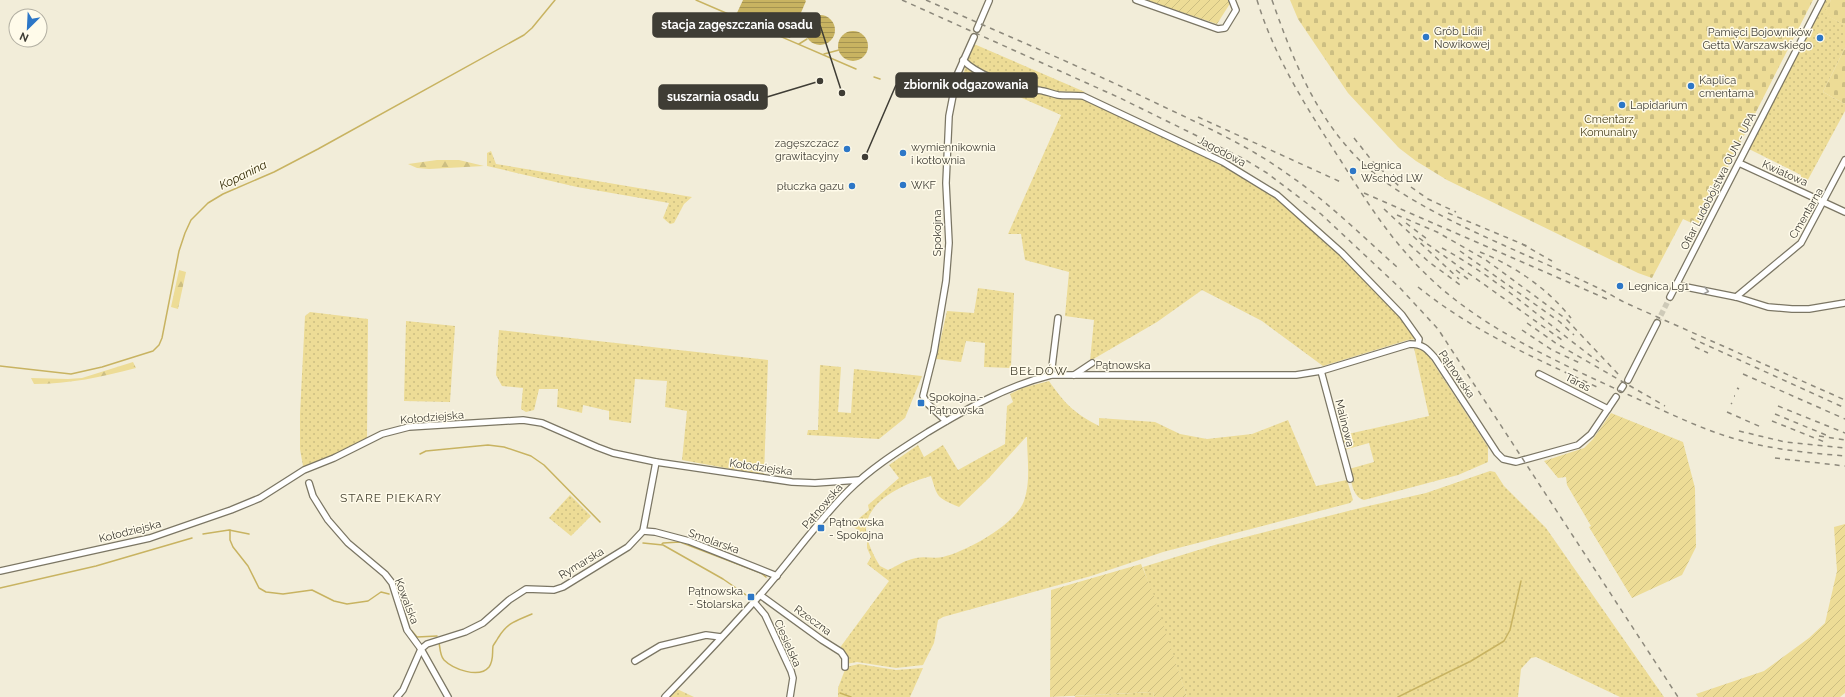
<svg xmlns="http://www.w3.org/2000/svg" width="1845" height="697" viewBox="0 0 1845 697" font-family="Raleway,sans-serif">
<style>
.grass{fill:url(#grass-dots);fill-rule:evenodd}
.forest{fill:url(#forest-firs)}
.cemetery{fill:url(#cemetery-stones)}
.garden{fill:url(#garden-furrows)}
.water{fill:url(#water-rules)}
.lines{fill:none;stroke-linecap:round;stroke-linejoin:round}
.stream{stroke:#c8b361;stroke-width:1.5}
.minor-tunnel{stroke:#cecab8;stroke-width:5.5;stroke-dasharray:5.5 3;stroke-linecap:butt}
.minor-casing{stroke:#7b7664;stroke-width:8}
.minor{stroke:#fff;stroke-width:5.5}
.rail{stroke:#8d897c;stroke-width:1.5;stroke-dasharray:5 5;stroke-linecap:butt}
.oneway{stroke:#9f9e9a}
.poi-dot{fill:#2d77c7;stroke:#fffbea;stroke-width:1.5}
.labels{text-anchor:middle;stroke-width:3;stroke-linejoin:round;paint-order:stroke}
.poi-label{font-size:11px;fill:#3f3d35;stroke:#fffbea;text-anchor:start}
.park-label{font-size:11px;fill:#49401c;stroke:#fffbea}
.street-label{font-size:11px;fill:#3f3d35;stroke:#fffbea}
.water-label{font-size:12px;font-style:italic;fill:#312903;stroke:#fffbea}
.neighbourhood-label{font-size:12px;letter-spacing:1px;fill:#484433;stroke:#fffbea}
.leader{fill:none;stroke:#3f3d35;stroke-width:1.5}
.callout-dot{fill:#3f3d35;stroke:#fffbea;stroke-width:1.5}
.callout{fill:#3f3d35;stroke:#3f3d35;stroke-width:1.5}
.callout-label{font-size:12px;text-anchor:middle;font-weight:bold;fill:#fff}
</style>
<defs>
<pattern id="grass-dots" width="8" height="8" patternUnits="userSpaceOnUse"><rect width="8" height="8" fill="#eddc96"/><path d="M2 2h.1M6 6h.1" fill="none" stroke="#ccbe82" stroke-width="1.8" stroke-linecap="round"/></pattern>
<pattern id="forest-firs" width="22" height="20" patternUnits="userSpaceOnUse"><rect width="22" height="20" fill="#eddc96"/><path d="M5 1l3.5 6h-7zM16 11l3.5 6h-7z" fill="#ccbe82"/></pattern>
<pattern id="cemetery-stones" width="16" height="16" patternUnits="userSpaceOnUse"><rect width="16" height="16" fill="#eddc96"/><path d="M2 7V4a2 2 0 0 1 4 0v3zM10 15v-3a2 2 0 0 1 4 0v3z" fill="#ccbe82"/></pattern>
<pattern id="garden-furrows" width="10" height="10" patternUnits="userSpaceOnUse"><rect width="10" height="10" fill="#eddc96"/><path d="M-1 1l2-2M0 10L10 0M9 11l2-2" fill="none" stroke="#ccbe82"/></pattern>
<pattern id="water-rules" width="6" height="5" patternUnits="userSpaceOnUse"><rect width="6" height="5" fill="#c8b361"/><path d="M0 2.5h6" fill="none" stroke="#a49351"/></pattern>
</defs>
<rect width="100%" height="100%" fill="#f2edd9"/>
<!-- grass -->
<g class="grass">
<polygon points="1825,0 1831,0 1824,14 1845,25 1845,48 1823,92 1845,104 1845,111 1804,187 1800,184 1801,175 1749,149"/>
<path d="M974,44L1085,92C1052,93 1018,89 988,73C980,68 973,66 967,60Z"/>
<polygon points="965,66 971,70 1029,91 1081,98 1180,143 1234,170 1276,196 1321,236 1396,312 1416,339 1408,340 1323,366 1262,321 1202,290 1157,322 1090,361 1094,320 1065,316 1069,272 1025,260 1021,234 1008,234 1061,115 964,73"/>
<polygon points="491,151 496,164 692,197 684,204 674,223 670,224 663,218 669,203 577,187 487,166 487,153"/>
<polygon points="978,288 1014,293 1011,368 984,367 985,343 966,341 961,362 936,359 947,311 974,313"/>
<polygon points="310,312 368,319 367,439 334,456 305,467 303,466 300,449 300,414 305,316"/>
<polygon points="406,321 455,326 450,402 404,401"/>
<polygon points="499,330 768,360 764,475 682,460 687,411 665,407 667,381 635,379 631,423 609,420 609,411 583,405 582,413 557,407 558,389 539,389 534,410 526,412 521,409 523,388 502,386 496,375"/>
<path d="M1414,348L1421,349L1428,355L1488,447V462L1458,475L1364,500C1352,497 1351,479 1349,469L1374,462L1369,443L1344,450L1339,436L1429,416Z"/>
<polygon points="820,365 841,367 838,412 851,413 854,369 922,376 905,418 879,439 807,435 808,430 818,430"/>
<path d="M1049,381C1065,404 1074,413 1099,426V418L1155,422L1180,434L1207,439L1252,434L1288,420L1316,486L1347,480L1353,500L1350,503L1163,552L1091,576L943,617L938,620L934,643L923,665L896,668L857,662L846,664L839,649L889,581L867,564L871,557L867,548V537L851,525L869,510L868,505L899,478L889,465L918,445L924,457L943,445L958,470L1005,444L1007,406L1013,402L1010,394L1022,388ZM1026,437H1027C1027,457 1031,482 1024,501C1015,525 967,551 943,557C934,559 925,556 916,558C905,560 897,566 888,570L880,566C874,557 867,542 866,531C865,500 906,483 931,476C938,498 936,497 959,507L989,478Z"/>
<polygon points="1490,471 1495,472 1504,486 1546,528 1664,697 1620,697 1536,657 1531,658 1521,669 1518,697 1187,697 1143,567 1218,544 1364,507 1426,493"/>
<polygon points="570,495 591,516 571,536 549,518"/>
<polygon points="859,664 896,670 923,668 910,697 838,697 838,688 846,667"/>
<polygon points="677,689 694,697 668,697"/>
<polygon points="1153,692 1154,697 1075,697 1075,696"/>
</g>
<!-- forest -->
<g class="forest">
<polygon points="437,160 459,160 484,166 429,169 417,168 408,164"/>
<polygon points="179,270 186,272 178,309 171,307"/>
<path d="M133,362L136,368C102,377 69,384 34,384L31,378L68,379L82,378Z"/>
</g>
<!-- cemetery -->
<g class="cemetery">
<polygon points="1290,0 1813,0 1698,226 1683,219 1652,278 1638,273 1447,180 1416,161 1399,148 1348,93 1298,19"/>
<polygon points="1831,0 1845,0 1845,25 1823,14"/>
<polygon points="1845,48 1845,104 1823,92"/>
</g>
<!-- garden -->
<g class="garden">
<polygon points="1145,0 1230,0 1231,2 1217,24"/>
<polygon points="1611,413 1683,442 1695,488 1696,547 1682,575 1632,598 1589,527 1591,526 1567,485 1566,477 1558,478 1544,461 1584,448 1593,439"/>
<polygon points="1845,524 1845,693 1840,697 1698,697 1696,694 1764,671 1809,638 1825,623 1837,571 1834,527"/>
<polygon points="1141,564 1153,593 1187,697 1154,697 1153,692 1050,697 1051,590"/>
</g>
<!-- water -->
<g class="water">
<polygon points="743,0 805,0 806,1 790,38 736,15"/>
<circle cx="820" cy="30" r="15"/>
<circle cx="853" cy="46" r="15"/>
</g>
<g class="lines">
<!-- stream -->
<g class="stream">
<polyline points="696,0 856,69"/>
<polyline points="799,44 807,39"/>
<polyline points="824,54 839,50"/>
<polyline points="874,77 880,79"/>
<polyline points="0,366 71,374 102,367 153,351 159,345 162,338 179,251 185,233 191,220 208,203 223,194 274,172 318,149 524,35 532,28 555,0"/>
<polyline points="420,454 426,451 488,445 504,447 531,456 544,465 600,522"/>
<polyline points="230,530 230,540 233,547 248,566 259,588 266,592 283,594 312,590 334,601 347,604 368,601 381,592 389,594"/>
<polyline points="203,534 229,530 249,534"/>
<polyline points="643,543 663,545 723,579 749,597"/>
<polyline points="662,544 663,543 680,542 761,573 766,577"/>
<polyline points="0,588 96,566 192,538"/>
<polyline points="412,631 417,637 437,636"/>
<path d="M439,642C440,648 440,656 444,660C453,669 479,679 489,667C494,660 492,653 493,646C494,644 497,640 498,638C508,622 516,621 532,614"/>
<polyline points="840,693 851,697"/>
<polyline points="1398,697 1471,661 1504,641 1510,630 1521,581"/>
</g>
<!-- minor-tunnel -->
<polyline class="minor-tunnel" points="1657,323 1670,297"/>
<defs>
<g id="minor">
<polyline points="1136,0 1218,29 1225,28 1236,10 1232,0"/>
<polyline points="977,29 989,1"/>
<path d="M963,60C976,74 1007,85 1025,89C1031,91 1037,89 1043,91C1048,92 1053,94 1058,95C1066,96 1075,95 1083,96L1223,162L1277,195L1342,253L1402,315L1419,339L1418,344"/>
<polyline points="1739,163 1845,212"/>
<polyline points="1676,285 1736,297 1768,307 1792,309 1809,309 1845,303"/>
<polyline points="1670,297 1822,0"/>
<polyline points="1736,297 1801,243 1845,160"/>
<polyline points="1321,371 1350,479"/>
<polyline points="1539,374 1608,409"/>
<polyline points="1051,375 1058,318"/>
<polyline points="1074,375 1092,363"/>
<polyline points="1628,380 1657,323"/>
<polyline points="1621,389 1623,386"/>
<polyline points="946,421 927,403 923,396 934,352 946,281 949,243 946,183 949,116 957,75 974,37"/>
<polyline points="309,483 313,496 328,520 348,543 385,574 392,583 407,630 421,649 448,697"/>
<polyline points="643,531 655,532 689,541 777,576"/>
<polyline points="0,571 150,538 231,510 260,498 304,470 334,458 382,434 409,427 523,420 542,423 597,447 613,453 656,462 792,482 815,483 859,480"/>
<polyline points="760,595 822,640 841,652 845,658 845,667"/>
<polyline points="754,602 765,615 791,671 793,678 790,697"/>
<polyline points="635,661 660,646 706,635 721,637"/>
<polyline points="397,697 403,690 421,649 427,644 465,632 483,623 509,600 526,589 554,590 563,587 628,547 643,531 656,462"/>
<path d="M665,697C697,664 729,630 760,595C790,561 816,523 848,491C872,467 900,450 928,432C968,408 1007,386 1051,375H1296L1321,371L1410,344C1423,344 1427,349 1435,358L1497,453L1503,459L1516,462L1578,445L1591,434L1616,397"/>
</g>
</defs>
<!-- minor casing -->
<use href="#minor" class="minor-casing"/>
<!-- minor -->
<use href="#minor" class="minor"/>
<!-- rail -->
<g class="rail">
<polyline points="902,0 1120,98 1244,159 1267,173 1321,214 1401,289 1438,329 1678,697"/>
<path d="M926,0C1003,34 1082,67 1158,104C1202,125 1247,145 1286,173C1326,200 1361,235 1397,267"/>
<path d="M1257,0C1275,59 1308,110 1341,161C1368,204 1394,245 1432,280C1485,330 1564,365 1629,395C1667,412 1704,431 1743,441C1776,450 1811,453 1845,456"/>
<path d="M1272,0C1291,54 1311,106 1349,149C1377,181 1413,201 1450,220C1498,244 1548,264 1596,287C1607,292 1617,299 1628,304L1845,400"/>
<polyline points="1198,117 1343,183"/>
<polyline points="1354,138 1373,162 1399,186"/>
<polyline points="1411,187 1428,199 1456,212"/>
<polyline points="1364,193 1609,300"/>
<polyline points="1384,209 1459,279"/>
<polyline points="1448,213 1527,246"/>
<polyline points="1397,215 1437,232 1486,260 1566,319 1619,375"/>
<polyline points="1406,223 1427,239"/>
<polyline points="1419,238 1562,340"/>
<polyline points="1409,244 1429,262 1463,287"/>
<polyline points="1522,244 1552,261"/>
<path d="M1442,248C1499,279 1547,324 1599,362"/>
<polyline points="1460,251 1560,322 1574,335"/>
<path d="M1480,252C1515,266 1548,289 1571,318"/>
<polyline points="1456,270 1469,280"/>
<path d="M1418,287C1474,332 1535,358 1599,388"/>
<polyline points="1527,323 1557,344 1665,406"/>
<polyline points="1522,330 1552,350 1582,364"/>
<polyline points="1691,338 1845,408"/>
<polyline points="1695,347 1708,353"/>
<polyline points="1743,374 1845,419"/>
<polyline points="1737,388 1739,389"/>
<polyline points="1734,396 1735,396"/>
<polyline points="1731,403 1732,404"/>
<polyline points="1778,406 1845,433"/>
<polyline points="1727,412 1761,427"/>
<polyline points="1775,414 1826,435"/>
<polyline points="1772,421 1827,443"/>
<polyline points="1739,431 1785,442 1845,448"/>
<polyline points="1819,436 1845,440"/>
<polyline points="1775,458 1845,466"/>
</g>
</g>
<!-- one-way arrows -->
<defs><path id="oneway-chevron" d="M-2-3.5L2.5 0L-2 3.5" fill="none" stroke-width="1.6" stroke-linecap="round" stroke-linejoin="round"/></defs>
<use class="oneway" href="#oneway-chevron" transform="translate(1706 291) rotate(11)"/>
<!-- markers -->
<g class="poi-dot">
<circle cx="1426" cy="37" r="4"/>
<circle cx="1820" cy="38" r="4"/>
<circle cx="1691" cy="86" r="4"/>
<circle cx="1622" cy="105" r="4"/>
<circle cx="847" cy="149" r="4"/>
<circle cx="903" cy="153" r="4"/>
<circle cx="1353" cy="171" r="4"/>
<circle cx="903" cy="185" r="4"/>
<circle cx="852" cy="186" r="4"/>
<circle cx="1620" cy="286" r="4"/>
<rect x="917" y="399" width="8" height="8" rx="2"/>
<rect x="817" y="524" width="8" height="8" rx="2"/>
<rect x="747" y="593" width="8" height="8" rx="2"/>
</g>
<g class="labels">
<!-- poi labels -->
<g class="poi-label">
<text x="1434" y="35">Grób Lidii<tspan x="1434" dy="13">Nowikowej</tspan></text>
<text x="1812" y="36" text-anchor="end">Pamięci Bojowników<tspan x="1812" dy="13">Getta Warszawskiego</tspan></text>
<text x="1699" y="84">Kaplica<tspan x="1699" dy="13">cmentarna</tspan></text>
<text x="1630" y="109">Lapidarium</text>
<text x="839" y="147" text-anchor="end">zagęszczacz<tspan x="839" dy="13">grawitacyjny</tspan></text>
<text x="911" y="151">wymiennikownia<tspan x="911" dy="13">i kotłownia</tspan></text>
<text x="1361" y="169">Legnica<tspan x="1361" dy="13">Wschód LW</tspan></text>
<text x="911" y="189">WKF</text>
<text x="844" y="190" text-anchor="end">płuczka gazu</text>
<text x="1628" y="290">Legnica Lg1</text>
<text x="929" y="401">Spokojna -<tspan x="929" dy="13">Pątnowska</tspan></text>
<text x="829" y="526">Pątnowska<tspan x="829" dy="13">- Spokojna</tspan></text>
<text x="743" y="595" text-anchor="end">Pątnowska<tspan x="743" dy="13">- Stolarska</tspan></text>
</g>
<!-- park labels -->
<g class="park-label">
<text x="1609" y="123">Cmentarz<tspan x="1609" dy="13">Komunalny</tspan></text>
</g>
<!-- street labels -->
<g class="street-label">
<text transform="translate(1222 151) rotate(28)" y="4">Jagodowa</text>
<text transform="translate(1785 173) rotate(24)" y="4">Kwiatowa</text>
<text transform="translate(1718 181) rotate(-63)" y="4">Ofiar Ludobójstwa OUN - UPA</text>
<text transform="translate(1806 213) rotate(-60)" y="4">Cmentarna</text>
<text transform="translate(937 233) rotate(-90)" y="4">Spokojna</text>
<text x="1123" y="369">Pątnowska</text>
<text transform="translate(1457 374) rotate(56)" y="4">Pątnowska</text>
<text transform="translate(1578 382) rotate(27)" y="4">Taras</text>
<text transform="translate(432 417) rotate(-5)" y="4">Kołodziejska</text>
<text transform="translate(1345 423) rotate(76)" y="4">Malinowa</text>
<text transform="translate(761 467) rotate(8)" y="4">Kołodziejska</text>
<text transform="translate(822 506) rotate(-49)" y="4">Pątnowska</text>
<text transform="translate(130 531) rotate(-14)" y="4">Kołodziejska</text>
<text transform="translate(714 541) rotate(20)" y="4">Smolarska</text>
<text transform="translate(581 563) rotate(-31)" y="4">Rymarska</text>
<text transform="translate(407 601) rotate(69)" y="4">Kowalska</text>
<text transform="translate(813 620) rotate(36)" y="4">Rzeczna</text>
<text transform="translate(788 643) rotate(66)" y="4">Ciesielska</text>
</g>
<!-- water labels -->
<g class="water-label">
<text transform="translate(243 175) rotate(-26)" y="4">Kopanina</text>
</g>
<!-- neighbourhood labels -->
<g class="neighbourhood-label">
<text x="1039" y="375">BEŁDÓW</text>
<text x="391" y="502">STARE PIEKARY</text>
</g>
</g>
<!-- callouts -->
<path class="leader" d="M842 93L820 25M865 157L896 85M820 81L767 97"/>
<g class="callout-dot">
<circle cx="842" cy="93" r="4"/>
<circle cx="865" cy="157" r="4"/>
<circle cx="820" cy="81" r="4"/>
</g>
<g class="callout">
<rect x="653" y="13" width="167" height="24" rx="4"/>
<rect x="896" y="73" width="141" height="24" rx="4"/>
<rect x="659" y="85" width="108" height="24" rx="4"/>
</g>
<g class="callout-label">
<text x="737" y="29">stacja zagęszczania osadu</text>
<text x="966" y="89">zbiornik odgazowania</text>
<text x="713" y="101">suszarnia osadu</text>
</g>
<!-- north arrow -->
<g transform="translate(28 28) rotate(204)"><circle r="19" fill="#fffbea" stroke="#b2afa2"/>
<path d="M0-3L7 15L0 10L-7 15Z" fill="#2d77c7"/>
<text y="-6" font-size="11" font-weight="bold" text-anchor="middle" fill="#3f3d35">N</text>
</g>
</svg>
